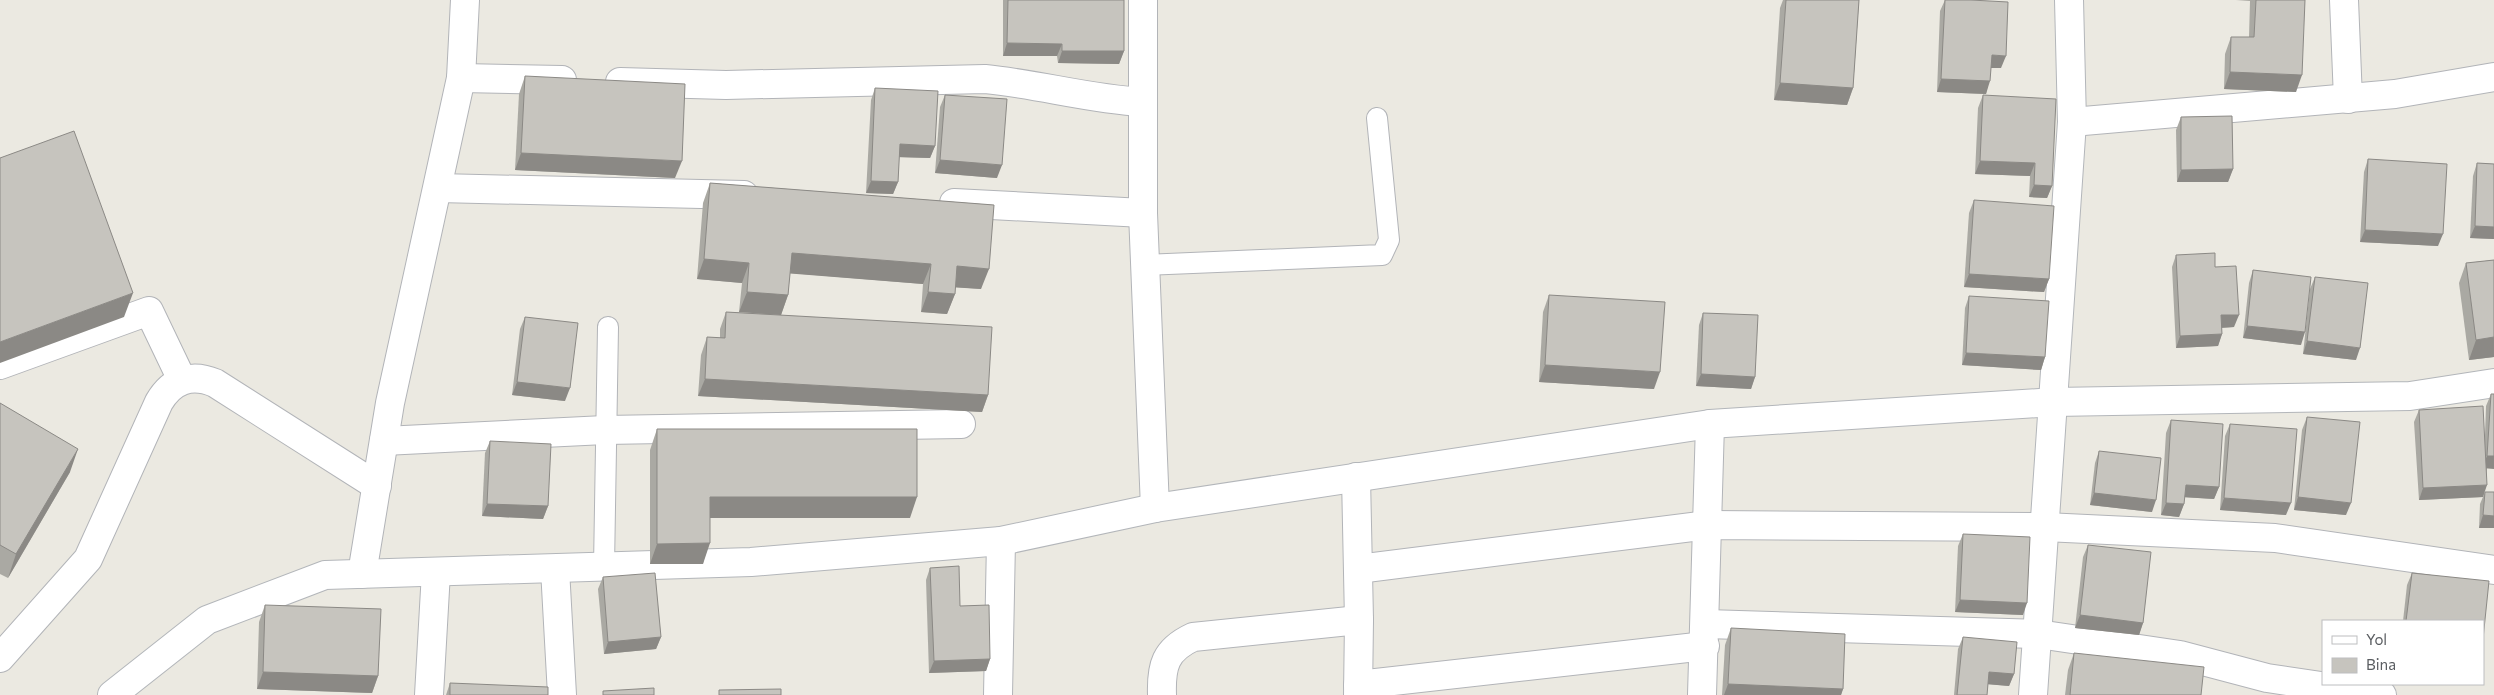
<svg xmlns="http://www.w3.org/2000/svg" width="2494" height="695" viewBox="0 0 2494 695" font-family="Commissioner,sans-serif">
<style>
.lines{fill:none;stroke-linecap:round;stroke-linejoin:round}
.lane-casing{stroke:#b2b4b8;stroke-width:22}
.street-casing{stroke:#b2b4b8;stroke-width:30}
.secondary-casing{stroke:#b3b6ba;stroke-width:30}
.lane{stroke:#fff;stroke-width:20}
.street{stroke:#fff;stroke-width:28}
.secondary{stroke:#fff;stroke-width:28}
.wall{fill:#aaa9a3}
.shaded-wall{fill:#8b8985}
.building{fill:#c6c4be;stroke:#8b8985}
</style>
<rect width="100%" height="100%" fill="#ebe9e1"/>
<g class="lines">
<defs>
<g id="lane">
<polyline points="1144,265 1382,255 1389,240 1377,118"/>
<polyline points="604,567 608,327"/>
</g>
<g id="street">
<polyline points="1143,0 1143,213 1155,508"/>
<polyline points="2344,0 2348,99"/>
<polyline points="461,78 562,80"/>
<path d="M620,82L726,85L985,79C1038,84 1089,99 1143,102"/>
<polyline points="2072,122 2395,94 2494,77"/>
<polyline points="438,188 744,195"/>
<polyline points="954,203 1143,213"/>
<polyline points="0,365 149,311 182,380"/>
<polyline points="384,441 605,430 961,424"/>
<polyline points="1356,477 1359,620 1358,695"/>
<polyline points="555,569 562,695"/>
<polyline points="1358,569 1708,525 2045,527 2275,538 2494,570"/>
<polyline points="362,574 390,403 461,78 465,0"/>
<polyline points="1706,624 2038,634 2180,655 2267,678 2382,695"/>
<path d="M0,658L88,559L159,402C172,380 191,373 215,383L377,486"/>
<polyline points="1358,685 1705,646"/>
<polyline points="429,695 436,572"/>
<polyline points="998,695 1001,541"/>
<path d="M1162,695C1161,666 1165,650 1193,637L1359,620"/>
<polyline points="1702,695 1710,424"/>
</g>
<g id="secondary">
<polyline points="112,695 207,620 325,575 751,562 1001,541 1155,508 1710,424 2054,402 2410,396 2494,383"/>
<polyline points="2033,695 2072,122 2069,0"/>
</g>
</defs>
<!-- lane casing -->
<use href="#lane" class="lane-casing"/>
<!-- street casing -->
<use href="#street" class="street-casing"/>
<!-- secondary casing -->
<use href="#secondary" class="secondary-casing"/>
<!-- lane -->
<use href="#lane" class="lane"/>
<!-- street -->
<use href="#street" class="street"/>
<!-- secondary -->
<use href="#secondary" class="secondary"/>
</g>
<!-- wall -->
<g class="wall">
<polygon points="1003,0 1124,0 1124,51 1119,64 1058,63 1057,56 1003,56"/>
<polygon points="1783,0 1859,0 1853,88 1847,105 1774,100 1780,8"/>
<polygon points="1945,0 1971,0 2001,68 1991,68 1986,94 1937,92 1940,11"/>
<polygon points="2236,0 2305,0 2296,92 2224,89 2225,54 2231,37 2249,37 2250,1"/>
<polygon points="525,76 675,178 515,170 519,94"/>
<polygon points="875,88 935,146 930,158 899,157 898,182 893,194 866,193 871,100"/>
<polygon points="945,95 997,178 935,173 940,107"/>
<polygon points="1983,95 2052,186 2047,198 2029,197 2030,176 1975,174 1978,108"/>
<polygon points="2181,117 2233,169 2228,182 2177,182 2176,130"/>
<polygon points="2368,159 2438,246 2360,242 2364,172"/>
<polygon points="2477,163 2494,164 2494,239 2470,238 2473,176"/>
<polygon points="710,183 994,205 981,289 955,287 955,294 947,314 921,312 923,284 790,273 788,295 781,315 988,395 982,412 698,396 701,355 707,337 720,338 720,329 726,312 768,314 739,312 742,283 697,279 703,203"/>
<polygon points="1974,200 2049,279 2044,292 1964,287 1969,213"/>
<polygon points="2176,255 2215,267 2234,327 2222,328 2222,334 2218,346 2176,348 2172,267"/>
<polygon points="2494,260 2494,357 2469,360 2459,283 2466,263"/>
<polygon points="2253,270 2301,345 2243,338 2249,283"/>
<polygon points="2315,277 2356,360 2303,354 2310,289"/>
<polygon points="1549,295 1654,389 1539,382 1543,312"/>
<polygon points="1969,296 2045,357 2041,370 1962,365 1965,308"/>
<polygon points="1703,313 1755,377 1751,389 1696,386 1699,325"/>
<polygon points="525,317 565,401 512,395 520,329"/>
<polygon points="2491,394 2487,468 2483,497 2419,500 2414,422 2419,410 2485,435 2486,406"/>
<polygon points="0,403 70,472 8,578 0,574"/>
<polygon points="2307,417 2346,515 2294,510 2302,430"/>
<polygon points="2171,420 2219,487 2214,499 2184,497 2184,504 2179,517 2161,515 2166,433"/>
<polygon points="2230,424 2286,515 2220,510 2225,436"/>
<polygon points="657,429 910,518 710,518 703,564 650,564 650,450"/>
<polygon points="490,441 548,506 543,519 482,516 485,453"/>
<polygon points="2099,451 2152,512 2090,505 2095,463"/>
<polygon points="2485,492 2494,492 2494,528 2479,528 2480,504"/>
<polygon points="1963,534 2023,615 1955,612 1958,546"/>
<polygon points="2088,545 2143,623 2139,635 2075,628 2083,557"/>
<polygon points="930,568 960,606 990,659 986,671 929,673 926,580"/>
<polygon points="2412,573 2483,621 2403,621 2407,585"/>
<polygon points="603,577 661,637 656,649 604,654 598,589"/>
<polygon points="265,605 378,676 372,693 257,689 259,622"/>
<polygon points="1731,628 1843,689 1841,695 1722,695 1725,645"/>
<polygon points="1963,637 2014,674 2009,686 1988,684 1987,695 1954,695 1958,649"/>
<polygon points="2074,653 2201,695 2065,695 2068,670"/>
<polygon points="450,683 548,695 446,695"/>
</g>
<!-- shaded-wall -->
<g class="shaded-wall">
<polygon points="1007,43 1062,44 1057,56 1003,56"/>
<polygon points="1062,51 1124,51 1119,64 1058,63"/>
<polygon points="1992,55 2006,56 2001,68 1987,68"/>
<polygon points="2230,72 2302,75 2296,92 2224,89"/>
<polygon points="1941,79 1990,81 1986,94 1937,92"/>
<polygon points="1780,83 1853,88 1847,105 1774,100"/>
<polygon points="900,144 935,146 930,158 895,157"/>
<polygon points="521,153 682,161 675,178 515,170"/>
<polygon points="940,160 1002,165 997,178 935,173"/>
<polygon points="1980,161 2035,163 2030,176 1975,174"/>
<polygon points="2233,169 2228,182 2177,182 2181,170"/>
<polygon points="871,181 898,182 893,194 866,193"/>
<polygon points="2034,185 2052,186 2047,198 2029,197"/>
<polygon points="2475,226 2494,227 2494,239 2470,238"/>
<polygon points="2365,230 2443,234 2438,246 2360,242"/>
<polygon points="792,253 931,264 923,284 784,273"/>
<polygon points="704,259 749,263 742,283 697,279"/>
<polygon points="957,266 989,269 981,289 949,287"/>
<polygon points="1969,274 2049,279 2044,292 1964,287"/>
<polygon points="747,292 788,295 781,315 739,312"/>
<polygon points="928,292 955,294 947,314 921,312"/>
<polygon points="133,293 124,317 0,363 0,342"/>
<polygon points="2221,315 2239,315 2234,327 2217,328"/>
<polygon points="2247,326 2305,332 2301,345 2243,338"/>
<polygon points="2222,334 2218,346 2176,348 2180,336"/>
<polygon points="2494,337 2494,357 2469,360 2476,340"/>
<polygon points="2307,341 2360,348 2356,360 2303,354"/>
<polygon points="1966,353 2045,357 2041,370 1962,365"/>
<polygon points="1545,365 1660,372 1654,389 1539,382"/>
<polygon points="1701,374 1755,377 1751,389 1696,386"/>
<polygon points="705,379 988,395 982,412 698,396"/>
<polygon points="517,382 570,388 565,401 512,395"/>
<polygon points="78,449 70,472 8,578 16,554"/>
<polygon points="2487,456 2494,456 2494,469 2482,468"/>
<polygon points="2186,485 2219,487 2214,499 2181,497"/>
<polygon points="2487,485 2483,497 2419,500 2423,488"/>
<polygon points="2094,493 2156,500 2152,512 2090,505"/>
<polygon points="710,497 917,497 910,518 703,518"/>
<polygon points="2298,497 2351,503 2346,515 2294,510"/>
<polygon points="2224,498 2291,503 2286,515 2220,510"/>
<polygon points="2166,503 2184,504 2179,517 2161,515"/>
<polygon points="487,504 548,506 543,519 482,516"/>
<polygon points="2483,515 2494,516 2494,528 2479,528"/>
<polygon points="710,543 703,564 650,564 657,544"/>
<polygon points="1960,600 2027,603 2023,615 1955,612"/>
<polygon points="2080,615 2143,623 2139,635 2075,628"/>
<polygon points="661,637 656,649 604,654 608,642"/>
<polygon points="990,659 986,671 929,673 934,661"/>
<polygon points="263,672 378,676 372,693 257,689"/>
<polygon points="1989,672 2014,674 2009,686 1985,684"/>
<polygon points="1728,684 1843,689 1841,695 1724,695"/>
</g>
<!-- building -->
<g class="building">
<polygon points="1008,0 1124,0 1124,51 1062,51 1062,44 1007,43"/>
<polygon points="1786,0 1859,0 1853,88 1780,83"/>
<polygon points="1945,0 1971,0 2008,2 2006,56 1992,55 1990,81 1941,79"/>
<polygon points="2256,0 2305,0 2302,75 2230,72 2231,37 2254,37"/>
<polygon points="525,76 685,84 682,161 521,153"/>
<polygon points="875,88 938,91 935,146 900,144 898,182 871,181"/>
<polygon points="945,95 1007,99 1002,165 940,160"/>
<polygon points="1983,95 2056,99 2052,186 2034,185 2035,163 1980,161"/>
<polygon points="2232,116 2233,169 2181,170 2181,117"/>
<polygon points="74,131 133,293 0,342 0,158"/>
<polygon points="2368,159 2447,164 2443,234 2365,230"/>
<polygon points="2477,163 2494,164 2494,227 2475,226"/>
<polygon points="710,183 994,205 989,269 957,266 955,294 928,292 931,264 792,253 788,295 747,292 749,263 704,259"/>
<polygon points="1974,200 2054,206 2049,279 1969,274"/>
<polygon points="2215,253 2215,267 2236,266 2239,315 2221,315 2222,334 2180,336 2176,255"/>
<polygon points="2494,260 2494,337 2476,340 2466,263"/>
<polygon points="2253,270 2311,277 2305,332 2247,326"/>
<polygon points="2315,277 2368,283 2360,348 2307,341"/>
<polygon points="1549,295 1665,302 1660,372 1545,365"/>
<polygon points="1969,296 2049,301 2045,357 1966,353"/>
<polygon points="726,312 992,327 988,395 705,379 707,337 725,338"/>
<polygon points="1703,313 1758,315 1755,377 1701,374"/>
<polygon points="525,317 578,323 570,388 517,382"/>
<polygon points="2491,394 2494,394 2494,456 2487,456"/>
<polygon points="0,403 78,449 16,554 0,545"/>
<polygon points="2483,406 2487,485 2423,488 2419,410"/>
<polygon points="2307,417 2360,422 2351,503 2298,497"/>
<polygon points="2171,420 2223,424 2219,487 2186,485 2184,504 2166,503"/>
<polygon points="2230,424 2297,429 2291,503 2224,498"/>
<polygon points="657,429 917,429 917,497 710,497 710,543 657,544"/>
<polygon points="490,441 551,444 548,506 487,504"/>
<polygon points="2099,451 2161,458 2156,500 2094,493"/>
<polygon points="2485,492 2494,492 2494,516 2483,515"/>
<polygon points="1963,534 2030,537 2027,603 1960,600"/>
<polygon points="2088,545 2151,552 2143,623 2080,615"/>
<polygon points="959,566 960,606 989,605 990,659 934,661 930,568"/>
<polygon points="655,573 661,637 608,642 603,577"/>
<polygon points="2412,573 2489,581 2483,639 2483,621 2406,621"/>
<polygon points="265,605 381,609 378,676 263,672"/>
<polygon points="1731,628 1845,634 1843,689 1728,684"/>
<polygon points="1963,637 2017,642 2014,674 1989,672 1987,695 1957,695"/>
<polygon points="2074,653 2204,667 2201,695 2070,695"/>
<polygon points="450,683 548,687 548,695 450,695"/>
<polygon points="654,688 654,695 603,695 603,691"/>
<polygon points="781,689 781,695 719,695 719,690"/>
</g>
<!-- legend -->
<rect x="2322" y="620" width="162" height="65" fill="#ffffff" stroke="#bdbec0"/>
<rect x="2332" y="636" width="25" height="8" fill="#ffffff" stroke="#bdbec0"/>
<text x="2366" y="645" font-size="15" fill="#5a5d61">Yol</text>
<rect x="2332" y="658" width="25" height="15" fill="#c6c4be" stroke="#bdbec0"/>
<text x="2366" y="670" font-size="15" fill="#5a5d61">Bina</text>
</svg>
